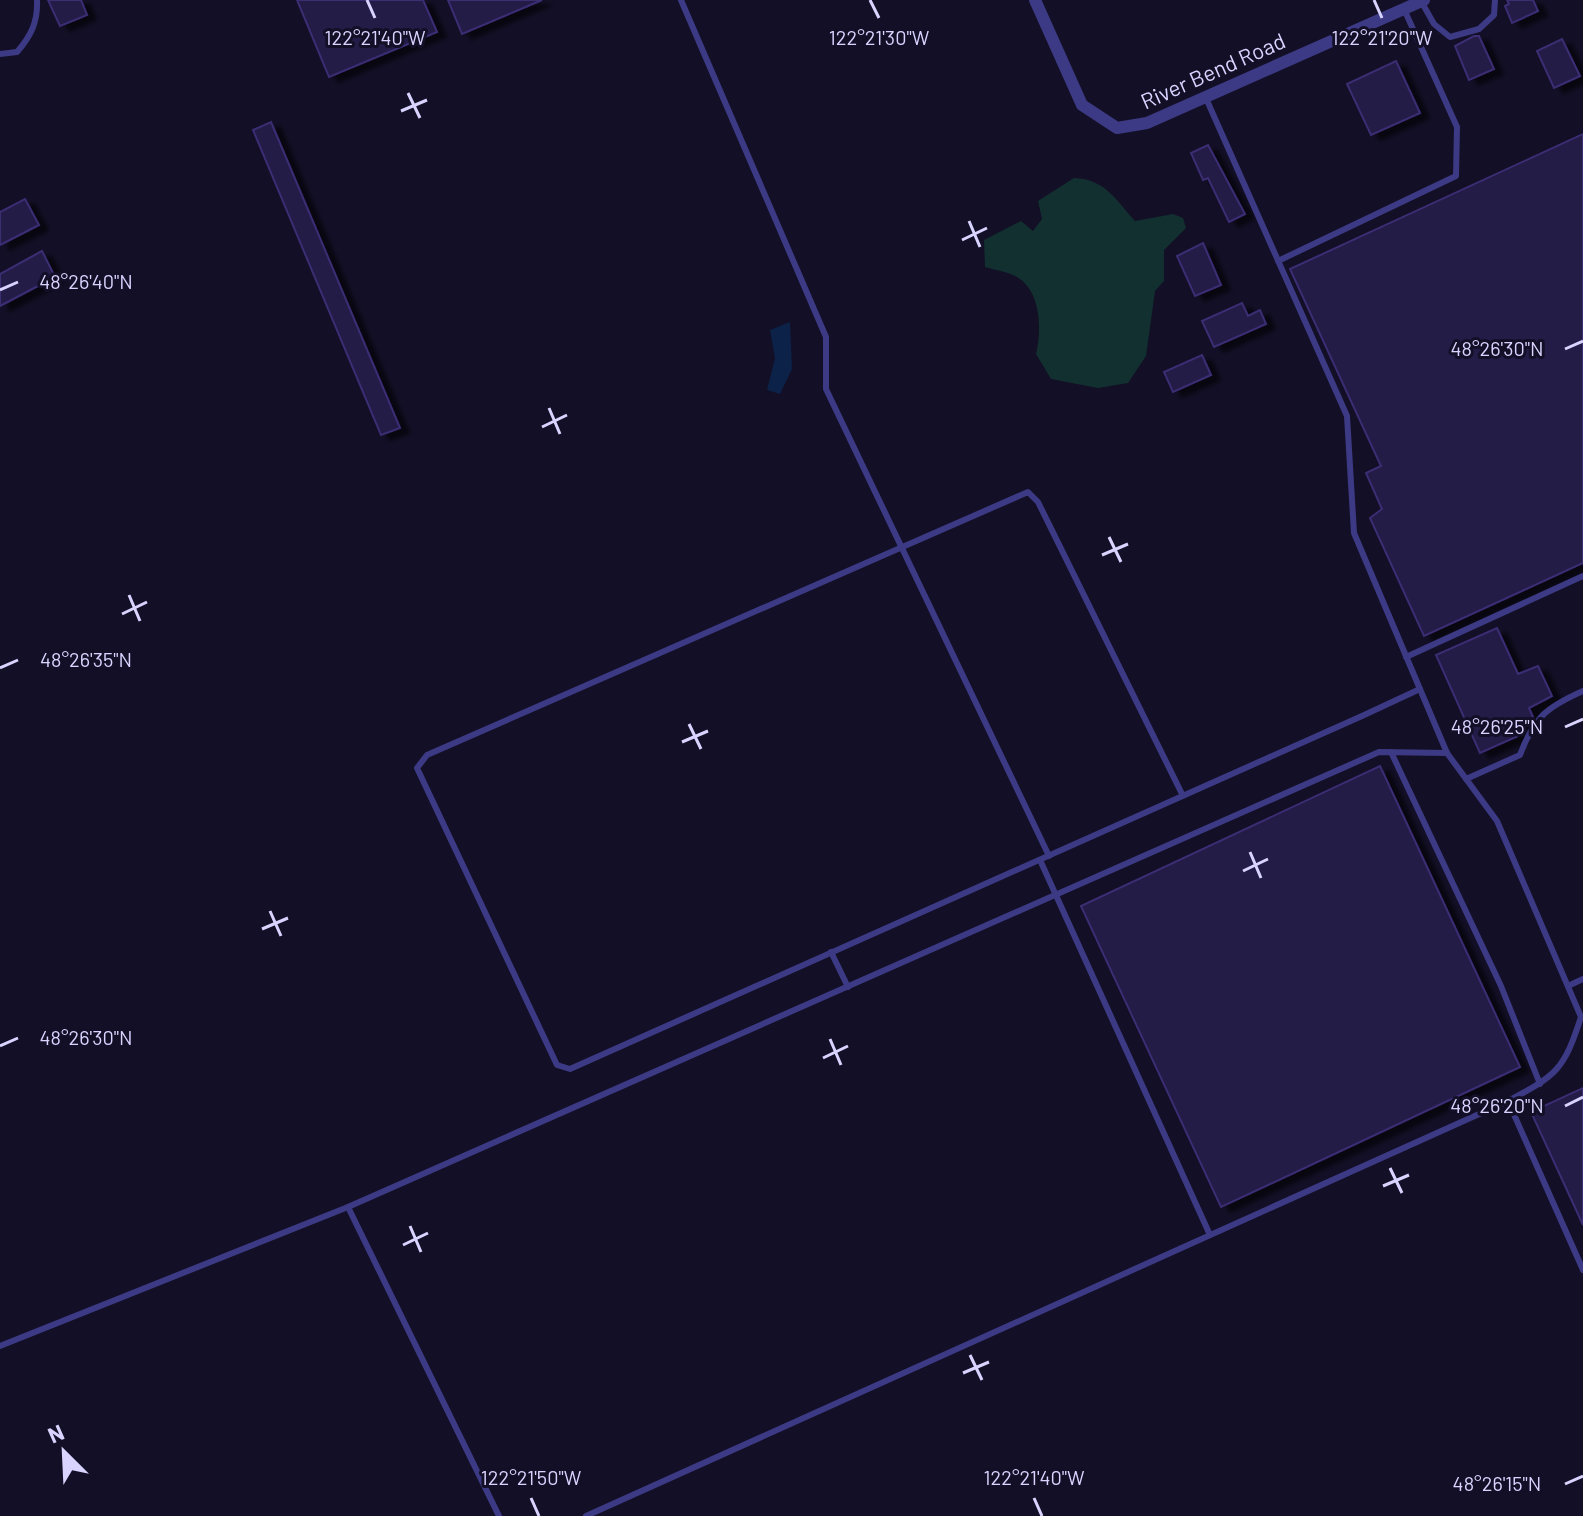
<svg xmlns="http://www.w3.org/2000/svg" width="1583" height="1516" viewBox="0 0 1583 1516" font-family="Barlow,sans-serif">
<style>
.green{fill:#12302f}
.water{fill:#0c2248}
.building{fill:#241b47;stroke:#3b2d73;stroke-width:2;filter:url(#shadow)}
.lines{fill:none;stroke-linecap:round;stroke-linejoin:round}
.lane{stroke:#3d3a85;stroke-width:6}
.street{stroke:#3d3a85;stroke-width:12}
.ticks{fill:none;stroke:#d9d4ff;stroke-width:3}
.labels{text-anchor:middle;stroke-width:6;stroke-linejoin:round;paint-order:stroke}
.street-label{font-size:22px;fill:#d9d4ff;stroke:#130f26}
.ticks-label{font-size:20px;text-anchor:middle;fill:#d9d4ff;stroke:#130f26;stroke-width:6;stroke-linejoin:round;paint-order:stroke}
</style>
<defs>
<filter id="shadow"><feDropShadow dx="9" dy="5" stdDeviation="2" flood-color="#0009"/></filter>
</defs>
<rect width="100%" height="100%" fill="#130f26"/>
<!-- green -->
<path class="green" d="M1074,178C1105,179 1116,200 1135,221L1173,214L1183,218L1186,228L1164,250V281L1155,291L1146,356L1128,383L1098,388L1051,379L1036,354C1042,330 1041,291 1017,277C1009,272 995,270 985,267L984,240L1021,221L1033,231L1042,219L1038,201Z"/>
<!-- water -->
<polygon class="water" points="790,322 792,369 780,394 767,390 775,358 770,330"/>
<!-- building -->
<g class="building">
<polygon points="48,0 81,0 87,15 60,26"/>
<polygon points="297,0 423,0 437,32 329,77"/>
<polygon points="448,0 542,0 462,34"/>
<polygon points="1507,0 1533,0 1538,11 1512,23 1505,6 1509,4"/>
<polygon points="1474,36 1479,36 1494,69 1469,80 1455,46"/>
<polygon points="1562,39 1580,76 1554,88 1537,51"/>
<polygon points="1396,61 1420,113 1371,135 1347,84"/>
<polygon points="271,122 400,428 381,435 253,130"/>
<polygon points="1583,134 1583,563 1424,636 1370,518 1382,509 1366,473 1381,466 1290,269"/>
<polygon points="1208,145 1245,214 1229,222 1208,178 1203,180 1191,153"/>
<polygon points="25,199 39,225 0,245 0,212"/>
<polygon points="1203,243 1221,285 1195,296 1177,256"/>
<polygon points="42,251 55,277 0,306 0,274"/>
<polygon points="1242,303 1248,316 1260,310 1266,324 1214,347 1202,321"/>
<polygon points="1202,355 1211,375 1173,392 1164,372"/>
<polygon points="1497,628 1518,674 1538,666 1552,696 1529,708 1533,717 1513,726 1518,736 1480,753 1436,655"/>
<polygon points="1380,766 1520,1067 1221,1207 1081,906"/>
<polygon points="1583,1088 1583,1225 1531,1112"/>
</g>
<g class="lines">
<!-- lane -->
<g class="lane">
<polyline points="681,0 826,337 826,389 1049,856"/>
<polyline points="1421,1 1434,24 1450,37 1479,29 1494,15 1495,0"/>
<path d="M0,54L17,52C31,36 38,22 37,0"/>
<path d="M1205,96L1347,416L1354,533L1447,753L1497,821L1581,1017C1564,1070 1557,1075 1508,1101L1583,1270"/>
<polyline points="1278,261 1456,176 1457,127 1404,9"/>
<polyline points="1406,657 1583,576"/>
<polyline points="1391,752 1501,986 1540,1084"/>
<path d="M1466,779L1520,755C1534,717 1547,707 1583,691"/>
<polyline points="1183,796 1038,502 1028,492 427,755 417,768 557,1065 570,1069 1362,716 1420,689"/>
<polyline points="1040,860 1210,1235"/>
<polyline points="831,952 848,987"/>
<polyline points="1568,986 1583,979"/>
<polyline points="348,1207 499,1516"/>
<polyline points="0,1346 348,1207 1379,752 1447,753"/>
<polyline points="586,1516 1508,1101"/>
</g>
<!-- street -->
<polyline class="street" points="1035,0 1082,105 1117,128 1147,123 1424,0"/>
</g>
<!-- ticks -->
<path class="ticks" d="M367,0L375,18M870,0L879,18M1374,0L1382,18M408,93L420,118M401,111L427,100M969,221L980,247M962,240L987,228M0,290L18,282M1565,349L1583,341M549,408L560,434M542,427L567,415M1109,537L1121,562M1102,555L1128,544M129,595L140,621M122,614L147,602M0,668L18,660M689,724L701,749M1565,727L1583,719M682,742L708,731M1250,852L1261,878M1243,871L1268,859M270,911L281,936M262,929L288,918M830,1039L841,1065M0,1046L18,1038M823,1058L848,1046M1565,1106L1583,1097M1390,1168L1402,1193M1383,1186L1409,1175M410,1226L421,1252M403,1245L428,1233M970,1355L982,1380M963,1373L989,1362M1565,1484L1583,1476M531,1498L539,1516M1034,1498L1042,1516"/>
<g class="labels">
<!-- street labels -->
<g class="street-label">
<text transform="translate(1213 71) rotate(-24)" y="8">River Bend Road</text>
</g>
</g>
<g class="ticks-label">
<text x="375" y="45">122°21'40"W</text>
<text x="879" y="45">122°21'30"W</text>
<text x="1382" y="45">122°21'20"W</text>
<text x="86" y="289">48°26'40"N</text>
<text x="1497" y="356">48°26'30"N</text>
<text x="86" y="667">48°26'35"N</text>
<text x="1497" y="734">48°26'25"N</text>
<text x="86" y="1045">48°26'30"N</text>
<text x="1497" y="1113">48°26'20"N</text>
<text x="531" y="1485">122°21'50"W</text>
<text x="1034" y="1485">122°21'40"W</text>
<text x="1497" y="1491">48°26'15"N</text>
</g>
<!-- north arrow -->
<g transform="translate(64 1452) rotate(336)" stroke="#130f26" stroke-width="6" paint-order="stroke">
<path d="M0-6L14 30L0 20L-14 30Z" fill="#d9d4ff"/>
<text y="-12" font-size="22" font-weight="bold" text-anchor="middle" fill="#d9d4ff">N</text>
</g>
</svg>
